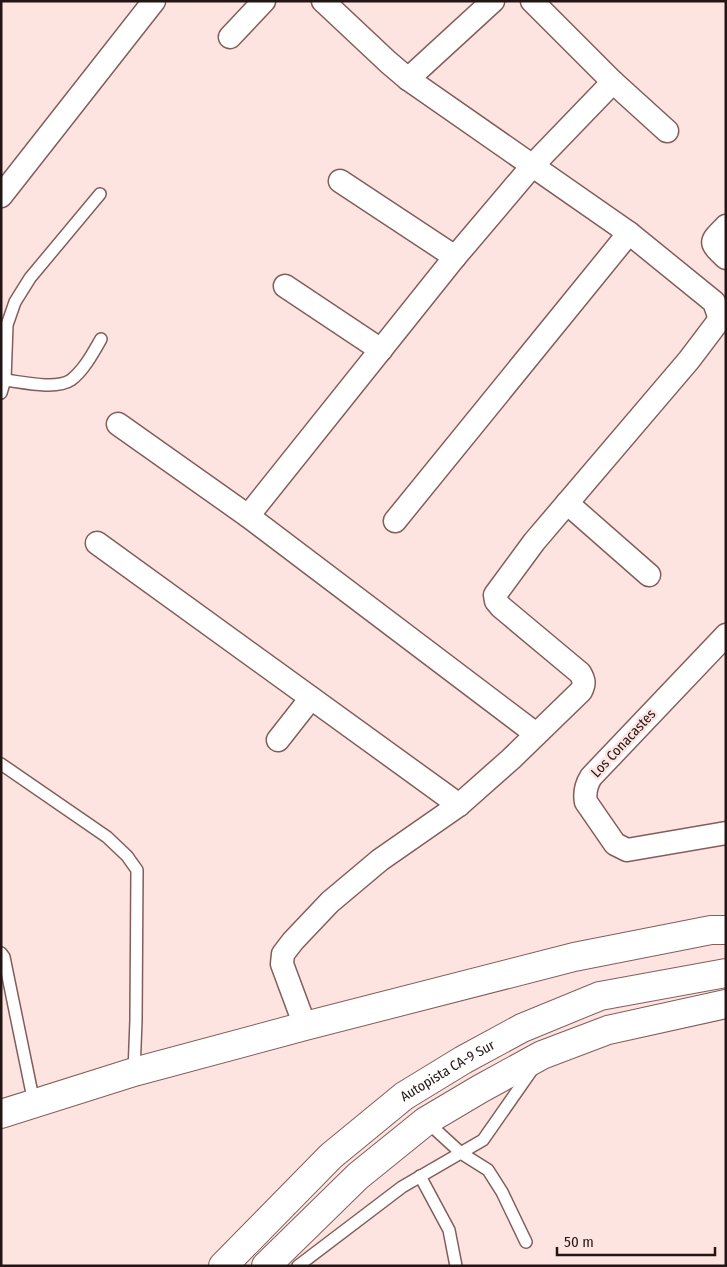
<svg xmlns="http://www.w3.org/2000/svg" width="727" height="1267" viewBox="0 0 727 1267" font-family="'Fira Sans Condensed',sans-serif">
<style>
.lines{fill:none;stroke-linecap:round;stroke-linejoin:round}
.service-casing{stroke:#825e5b;stroke-width:14}
.minor-casing{stroke:#825e5b;stroke-width:25}
.secondary-casing{stroke:#825e5b;stroke-width:30}
.trunk-casing{stroke:#825e5b;stroke-width:30}
.service{stroke:#fff;stroke-width:11}
.minor{stroke:#fff;stroke-width:22}
.secondary{stroke:#fff;stroke-width:28}
.trunk{stroke:#fff;stroke-width:28}
.labels{text-anchor:middle;stroke-width:5;stroke-linejoin:round;paint-order:stroke}
.street-label{font-size:14px;fill:#231514;stroke:#fee4e1}
</style>
<rect width="100%" height="100%" fill="#fee4e1"/>
<g class="lines">
<defs>
<g id="service">
<path d="M5,380C22,382 56,390 71,380C84,370 93,353 101,339"/>
<polyline points="1,393 5,380 7,325 15,302 30,278 100,194"/>
<polyline points="1,764 107,837 127,856 137,870 136,1020 134,1072"/>
<polyline points="1,953 4,957 34,1103"/>
<polyline points="426,1121 461,1153 488,1170 502,1192 526,1242"/>
<polyline points="420,1176 449,1230 456,1266"/>
<polyline points="298,1266 402,1187 483,1140 534,1067"/>
</g>
<g id="minor">
<polyline points="323,1 388,62 408,79 629,233 395,521"/>
<polyline points="532,1 613,82 667,131"/>
<polyline points="230,37 264,1"/>
<polyline points="408,79 493,1"/>
<polyline points="340,181 455,257"/>
<polyline points="1,196 154,1"/>
<path d="M726,226C710,243 708,241 726,258"/>
<polyline points="285,286 381,350"/>
<polyline points="118,424 248,516 536,734"/>
<polyline points="567,503 649,575"/>
<polyline points="248,516 455,257 533,165 613,82"/>
<polyline points="97,543 459,805"/>
<path d="M726,635L591,777C586,785 584,792 586,802L615,844L627,850L726,833"/>
<polyline points="278,740 311,698"/>
<path d="M305,1026L282,964L283,954L293,941L330,902L380,860L459,805L511,759L581,691C585,683 584,680 580,673L501,607L496,601L495,595L534,542L689,360L717,323L719,316L714,302L629,233"/>
</g>
<polyline id="secondary" points="1,1114 134,1072 305,1026 574,957 711,930 726,930"/>
<g id="trunk">
<path id="s1" d="M223,1266L331,1156L404,1096L463,1060L522,1028L600,996L726,973"/>
<polyline points="266,1266 358,1176 426,1121 480,1089 542,1055 608,1030 726,1004"/>
</g>
</defs>
<!-- service casing -->
<use href="#service" class="service-casing"/>
<!-- minor casing -->
<use href="#minor" class="minor-casing"/>
<!-- secondary casing -->
<use href="#secondary" class="secondary-casing"/>
<!-- trunk casing -->
<use href="#trunk" class="trunk-casing"/>
<!-- service -->
<use href="#service" class="service"/>
<!-- minor -->
<use href="#minor" class="minor"/>
<!-- secondary -->
<use href="#secondary" class="secondary"/>
<!-- trunk -->
<use href="#trunk" class="trunk"/>
</g>
<g class="labels">
<!-- street labels -->
<g class="street-label">
<text transform="translate(623 743) rotate(-47)" y="5">Los Conacastes</text>
<text dy="5" stroke="none"><textPath href="#s1" startOffset="299">Autopista CA-9 Sur</textPath></text>
</g>
</g>
<!-- border -->
<rect width="727" height="1267" fill="none" stroke="#231514" stroke-width="5"/>
<!-- scale -->
<path d="M557 1247v8h158v-8" fill="none" stroke="#231514" stroke-width="2.5"/>
<text x="564" y="1247" font-size="15" fill="#231514" stroke="#fee4e1" stroke-width="4" paint-order="stroke">50 m</text>
</svg>
